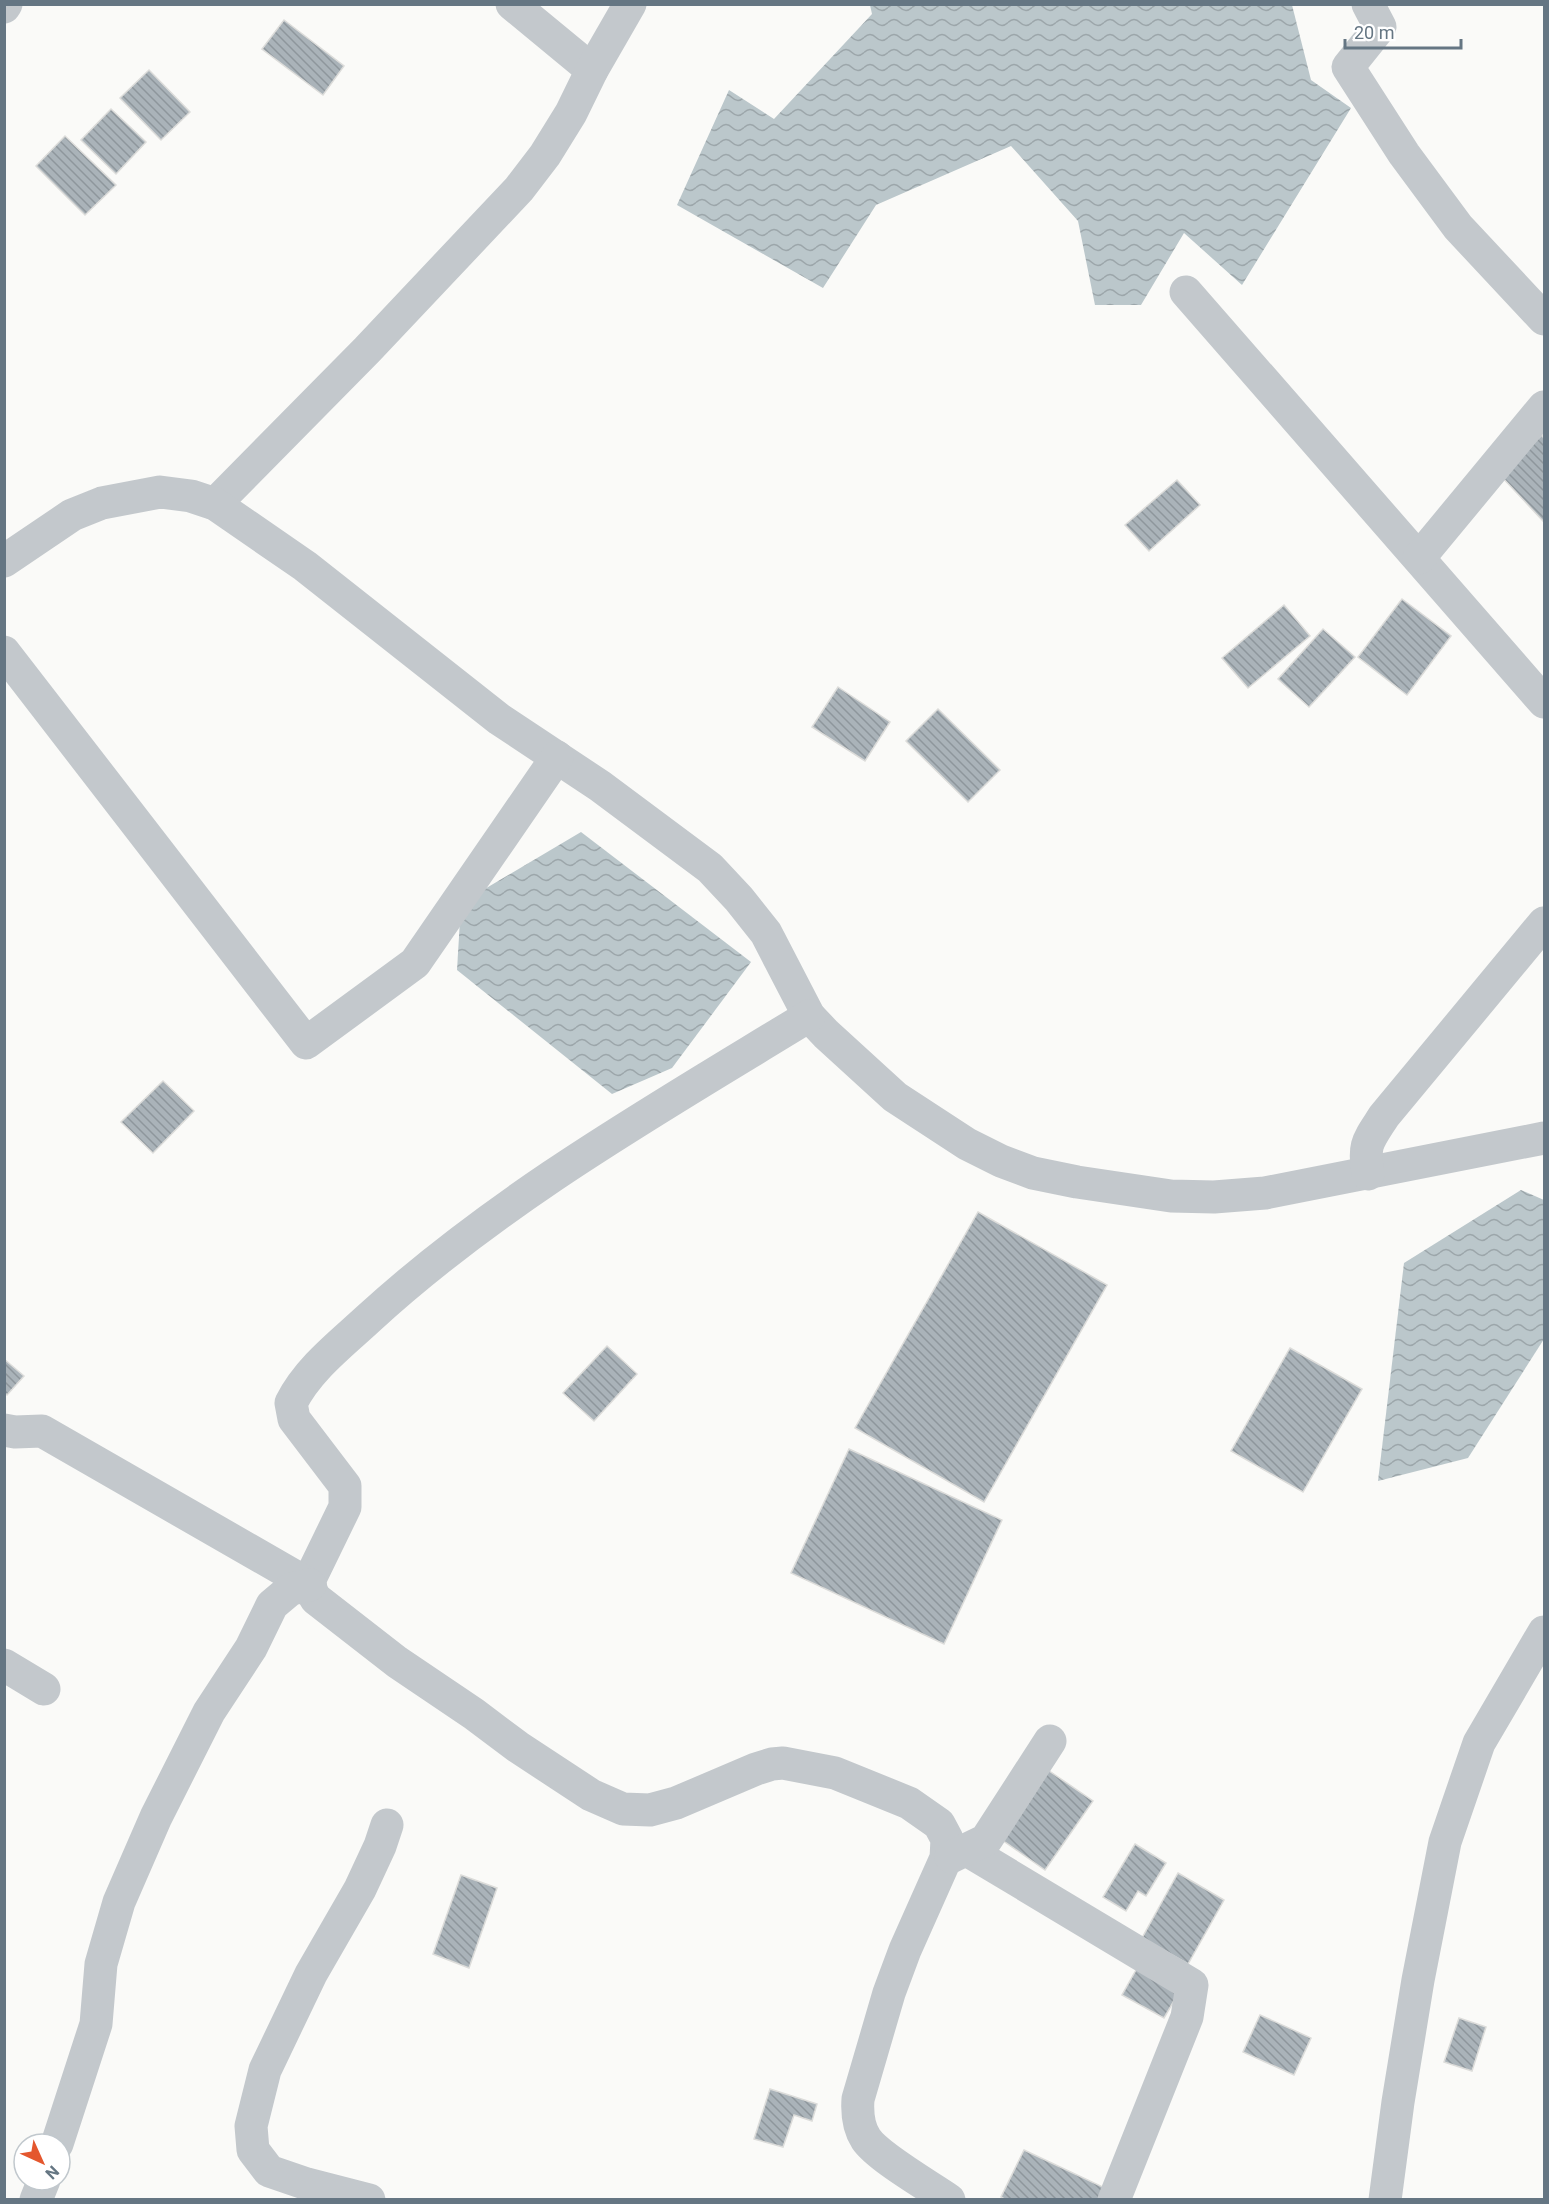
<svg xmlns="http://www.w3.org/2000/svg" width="1549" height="2204" viewBox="0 0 1549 2204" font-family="Roboto,sans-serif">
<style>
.water{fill:url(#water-waves)}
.building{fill:url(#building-back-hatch);stroke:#dcdcda;stroke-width:1.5}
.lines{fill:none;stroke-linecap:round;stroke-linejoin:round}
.minor{stroke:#c3c8cc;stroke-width:33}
</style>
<defs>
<pattern id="water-waves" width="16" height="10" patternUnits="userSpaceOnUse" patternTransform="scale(1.5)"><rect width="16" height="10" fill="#bbc7cb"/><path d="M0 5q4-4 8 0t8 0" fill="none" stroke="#9ca6aa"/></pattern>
<pattern id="building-back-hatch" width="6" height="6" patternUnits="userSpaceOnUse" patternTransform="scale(1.5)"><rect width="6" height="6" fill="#aab3b9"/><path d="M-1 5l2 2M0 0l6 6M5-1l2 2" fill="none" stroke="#8e969c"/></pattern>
</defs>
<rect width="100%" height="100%" fill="#fafaf8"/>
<!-- water -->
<g class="water">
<polygon points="870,5 1292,5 1311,80 1351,108 1242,285 1184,233 1141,305 1095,305 1078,221 1011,146 876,205 823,288 677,205 729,90 774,119 872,14"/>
<polygon points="581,832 751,962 672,1068 612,1094 457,970 461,903"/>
<polygon points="1521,1190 1544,1200 1544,1339 1468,1458 1378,1481 1404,1263"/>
</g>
<!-- building -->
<g class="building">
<polygon points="284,20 344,66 323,95 262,49"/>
<polygon points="149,70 190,112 161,140 120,98"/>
<polygon points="111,109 146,142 116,174 81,140"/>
<polygon points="65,136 116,185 85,215 36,166"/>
<polygon points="1542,435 1544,439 1544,522 1500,475"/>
<polygon points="1177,480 1200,505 1149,551 1125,525"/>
<polygon points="1402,599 1451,636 1407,695 1358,657"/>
<polygon points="1284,605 1310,636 1248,688 1222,658"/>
<polygon points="1323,629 1355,657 1309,707 1278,679"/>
<polygon points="838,687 890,722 865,761 812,727"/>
<polygon points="938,709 1000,770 968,802 906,741"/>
<polygon points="163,1081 194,1111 153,1153 121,1122"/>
<polygon points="978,1212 1107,1285 984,1502 855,1428"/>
<polygon points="607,1346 637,1374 594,1421 563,1393"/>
<polygon points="1290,1348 1362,1389 1303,1492 1231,1451"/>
<polygon points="4,1359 24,1376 7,1395 4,1392"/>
<polygon points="849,1449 1002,1520 944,1644 791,1573"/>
<polygon points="1042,1766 1093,1801 1045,1870 995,1835"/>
<polygon points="1135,1844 1166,1863 1146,1896 1138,1891 1126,1911 1103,1897"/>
<polygon points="1178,1873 1224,1900 1188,1964 1142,1938"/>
<polygon points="461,1875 497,1888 469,1968 433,1954"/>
<polygon points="1140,1963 1182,1987 1164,2018 1122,1995"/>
<polygon points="1260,2015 1311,2038 1294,2075 1243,2052"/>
<polygon points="1459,2018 1486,2027 1472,2071 1444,2062"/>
<polygon points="770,2089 817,2104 812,2121 794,2115 783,2147 754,2139"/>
<polygon points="1024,2150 1105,2188 1100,2200 1006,2200 1001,2197"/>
</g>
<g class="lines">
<!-- minor -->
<g class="minor">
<polyline points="512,4 592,70"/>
<polyline points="1368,4 1380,27 1348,67 1404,154 1458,227 1544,319"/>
<polyline points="4,7 6,4"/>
<polyline points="1186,292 1544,702"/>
<polyline points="215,504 367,350 519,189 545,155 571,113 592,70 630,4"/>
<polyline points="1419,558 1544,407"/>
<polyline points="4,561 72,515 102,503 160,492 191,496 215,504 305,566 499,719 600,786 710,868 739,899 766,933 809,1016 826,1034 895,1097 967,1144 1001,1161 1033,1173 1077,1182 1171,1196 1214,1197 1265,1193 1544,1138"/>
<polyline points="4,652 306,1043 415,963 557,757"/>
<path d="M809,1016C657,1109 500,1198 368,1319C341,1344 308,1369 291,1403L294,1419L345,1486V1507L310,1579C310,1587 311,1592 316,1599L397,1662L474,1714L518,1747L591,1795L623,1809L650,1810L676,1803L756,1769L772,1764L783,1763L835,1773L909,1803L939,1824L947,1839L946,1858L905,1950L889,1993L858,2099C857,2113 858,2127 866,2139C878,2157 929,2186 949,2200"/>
<path d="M1368,1174C1363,1144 1368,1141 1384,1116L1544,923"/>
<polyline points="4,1430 15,1432 42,1431 310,1585"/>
<polyline points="4,1665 44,1689"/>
<polyline points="967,1850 1192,1985 1187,2017 1114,2200"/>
<polyline points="951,1857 986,1840 1050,1741"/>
<polyline points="57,2144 96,2024 101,1964 119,1902 156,1817 209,1712 251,1648 272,1605 291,1589 310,1585"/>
<polyline points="36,2200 44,2180"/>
<polyline points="369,2200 307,2184 269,2171 253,2150 251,2126 265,2070 311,1974 360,1889 380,1846 387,1825"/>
<polyline points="1385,2200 1398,2102 1418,1980 1445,1842 1479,1743 1544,1632"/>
</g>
</g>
<!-- border -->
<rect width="1549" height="2204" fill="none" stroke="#657683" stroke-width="12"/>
<!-- north arrow -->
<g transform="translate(42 2162) rotate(135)"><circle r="28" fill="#ffffff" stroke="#c1c8cd" stroke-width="1.5"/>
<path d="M0-4.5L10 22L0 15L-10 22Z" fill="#e4572e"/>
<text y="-9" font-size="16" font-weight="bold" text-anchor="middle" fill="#657683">N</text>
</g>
<!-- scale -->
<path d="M1345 39v9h116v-9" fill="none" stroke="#657683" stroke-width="3"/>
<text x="1354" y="39" font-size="18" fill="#657683" stroke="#ffffff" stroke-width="4.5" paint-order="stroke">20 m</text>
</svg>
